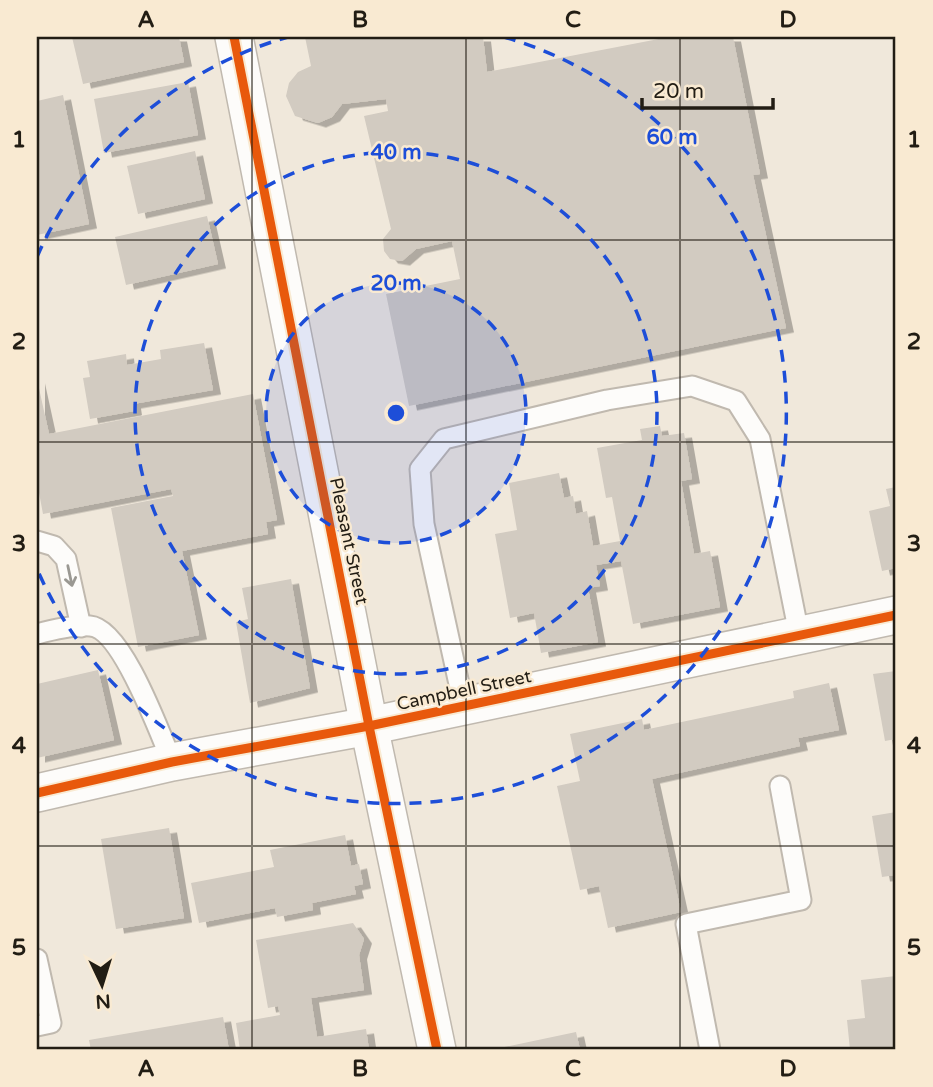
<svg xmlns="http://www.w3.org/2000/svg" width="933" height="1087" viewBox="0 0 933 1087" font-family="'Varela Round',sans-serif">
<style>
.building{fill:#d2cbc1;filter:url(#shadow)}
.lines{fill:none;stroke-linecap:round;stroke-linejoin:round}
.lane-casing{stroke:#c0b9af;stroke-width:23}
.street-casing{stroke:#c0b9af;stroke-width:40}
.lane{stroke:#fdfcfa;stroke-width:19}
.street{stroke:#fdfcfa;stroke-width:37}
.cycleway-casing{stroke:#f9ead2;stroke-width:13}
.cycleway{stroke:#e8590c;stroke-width:9}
.oneway{stroke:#9a9892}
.grid{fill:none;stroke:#221d14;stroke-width:2;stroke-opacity:0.55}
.ring{fill:none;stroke:#1d4ed8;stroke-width:3.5;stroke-dasharray:12 9}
.labels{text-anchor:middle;stroke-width:5;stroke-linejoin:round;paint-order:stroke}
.street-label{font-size:18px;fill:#221d14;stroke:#f9ead2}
.centre{fill:#1d4ed8;stroke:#f9ead2;stroke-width:3.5}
.ring-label{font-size:21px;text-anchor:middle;font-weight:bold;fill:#1d4ed8;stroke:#f9ead2;stroke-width:5;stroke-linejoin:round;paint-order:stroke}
.neatline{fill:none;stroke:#221d14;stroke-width:2.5}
.grid-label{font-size:23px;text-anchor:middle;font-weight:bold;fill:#221d14}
</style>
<defs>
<filter id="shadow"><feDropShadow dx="8" dy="4.5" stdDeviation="0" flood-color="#0004"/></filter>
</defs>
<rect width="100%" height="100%" fill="#f0e8db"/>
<!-- building -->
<g class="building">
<polygon points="72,37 179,37 184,62 83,84"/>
<polygon points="305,37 483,37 487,72 669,37 733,37 760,174 753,175 786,328 409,406 386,294 460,279 452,241 416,249 402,261 390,259 384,251 383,239 391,229 364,116 388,111 386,99 342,104 332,117 318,123 295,116 286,96 289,83 298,72 311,66"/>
<polygon points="188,82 198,135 104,153 94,99"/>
<polygon points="63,95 89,224 37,235 37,101"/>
<polygon points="195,151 205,199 138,214 127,166"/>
<polygon points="207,216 218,264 126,285 115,237"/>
<polygon points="204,343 213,390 133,404 134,411 90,419 83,378 90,377 87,361 126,354 127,365 161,359 160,350"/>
<polygon points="37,379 49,434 253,394 277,520 266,522 268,534 182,551 199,635 138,647 111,508 173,496 171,489 43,514 37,482"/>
<polygon points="660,426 662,436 684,433 692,479 681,481 694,554 710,551 720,607 633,624 621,561 596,565 600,586 588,588 598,642 541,653 534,613 510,618 495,534 517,530 509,483 559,473 564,498 573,496 576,514 587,511 593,546 620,541 612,497 606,498 597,448 642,440 640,429"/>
<polygon points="896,487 896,568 882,571 869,511 890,506 886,489"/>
<polygon points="291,579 310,688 250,703 236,622 248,619 242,588"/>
<polygon points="98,670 114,740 37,758 37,684"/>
<polygon points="896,671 896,739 885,741 873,674"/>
<polygon points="829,683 839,730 798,738 800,746 652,779 681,912 608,928 599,886 580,890 557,786 580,781 570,734 642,719 644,730 794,698 793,691"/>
<polygon points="896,812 896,875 882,877 872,816"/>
<polygon points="169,828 184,918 116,929 101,839"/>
<polygon points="345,835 351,866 359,864 363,884 354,886 356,894 312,903 313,910 277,917 275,908 199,923 191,883 274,867 270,850"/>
<polygon points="353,923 364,939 359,955 364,990 311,998 317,1037 366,1029 369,1050 240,1050 236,1023 280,1015 278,1006 268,1008 256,940"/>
<polygon points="896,976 896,1050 850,1050 847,1020 865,1018 861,980"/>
<polygon points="223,1017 229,1050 91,1050 89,1040"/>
<polygon points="576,1032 580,1050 495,1050 495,1049"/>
</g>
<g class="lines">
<defs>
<g id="lane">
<polyline points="37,541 54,546 66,559 81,627"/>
<path d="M37,634C52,630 74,625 90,626C122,628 160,734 172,762"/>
<polyline points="464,707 424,524 420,469 444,439 607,400 692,386 736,401 760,439 799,634"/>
<polyline points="37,959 51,1023 37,1026"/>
<polyline points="710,1050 686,924 801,900 780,786"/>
</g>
<g id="street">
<polyline points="234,37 369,726 437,1050"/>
<polyline points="37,793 172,762 369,726 896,615"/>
</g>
</defs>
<!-- lane casing -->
<use href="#lane" class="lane-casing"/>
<!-- street casing -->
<use href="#street" class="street-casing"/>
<!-- lane -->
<use href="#lane" class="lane"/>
<!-- street -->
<use href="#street" class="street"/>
<defs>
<g id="cycleway">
<polyline points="234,37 369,726 437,1050"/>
<polyline points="37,793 172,762 369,726 896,615"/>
</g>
</defs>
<!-- cycleway casing -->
<use href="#cycleway" class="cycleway-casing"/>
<!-- cycleway -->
<use href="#cycleway" class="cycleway"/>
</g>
<!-- one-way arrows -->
<defs><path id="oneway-shaft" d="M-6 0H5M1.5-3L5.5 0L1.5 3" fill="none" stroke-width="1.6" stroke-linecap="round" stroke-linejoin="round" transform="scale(1.75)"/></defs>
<use class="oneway" href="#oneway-shaft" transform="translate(70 576) rotate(78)"/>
<!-- grid -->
<path class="grid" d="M252,37V1050M466,37V1050M680,37V1050M37,240H896M37,442H896M37,644H896M37,846H896"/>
<!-- distance rings -->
<circle cx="396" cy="413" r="130" fill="#1d4ed8" fill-opacity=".12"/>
<g class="ring">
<circle cx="396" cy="413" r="130"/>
<circle cx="396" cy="413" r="261"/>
<path d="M37 257A391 391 0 0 1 288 37M504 37A391 391 0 1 1 37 569"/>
</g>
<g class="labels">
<!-- street labels -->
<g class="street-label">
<text transform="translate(349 541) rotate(78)" y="6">Pleasant Street</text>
<text transform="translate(464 690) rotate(-12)" y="6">Campbell Street</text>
</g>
</g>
<circle cx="396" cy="413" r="10" class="centre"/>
<g class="ring-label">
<text x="672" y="144">60 m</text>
<text x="396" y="159">40 m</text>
<text x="396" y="290">20 m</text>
</g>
<!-- border -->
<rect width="933" height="1087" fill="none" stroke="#f9ead2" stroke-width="77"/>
<!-- north arrow -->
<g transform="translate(102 985) rotate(176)" stroke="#f9ead2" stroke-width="5" paint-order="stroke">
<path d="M0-5L12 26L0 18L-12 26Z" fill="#221d14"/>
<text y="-10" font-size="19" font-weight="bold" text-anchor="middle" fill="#221d14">N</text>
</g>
<!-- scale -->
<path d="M642 98v10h131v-10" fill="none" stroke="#221d14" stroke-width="3.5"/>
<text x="653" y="98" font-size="21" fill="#221d14" stroke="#f9ead2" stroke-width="5" paint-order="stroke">20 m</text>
<rect x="38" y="38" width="856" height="1010" class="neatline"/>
<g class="grid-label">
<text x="146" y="27">A</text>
<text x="360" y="27">B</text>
<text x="573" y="27">C</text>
<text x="788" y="27">D</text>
<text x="19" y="147">1</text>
<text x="914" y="147">1</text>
<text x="19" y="349">2</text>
<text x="914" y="349">2</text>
<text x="19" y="551">3</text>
<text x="914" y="551">3</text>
<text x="19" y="753">4</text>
<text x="914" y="753">4</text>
<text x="19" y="955">5</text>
<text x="914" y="955">5</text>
<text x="146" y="1076">A</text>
<text x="360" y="1076">B</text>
<text x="573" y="1076">C</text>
<text x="788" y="1076">D</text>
</g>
</svg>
